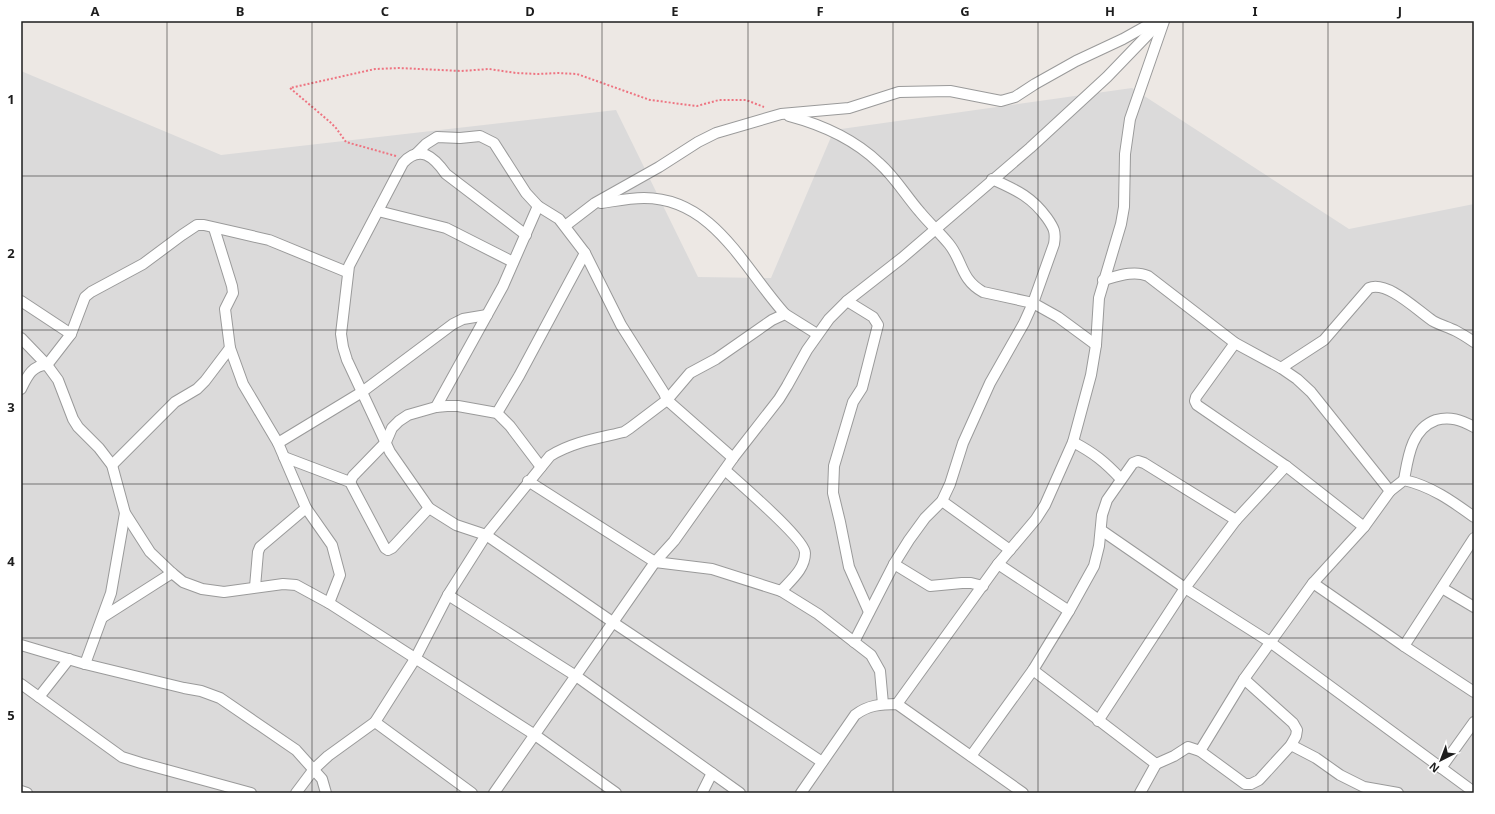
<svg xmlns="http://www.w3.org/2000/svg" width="1495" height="814" viewBox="0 0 1495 814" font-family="'Noto Sans',sans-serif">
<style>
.residential{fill:#dbdada}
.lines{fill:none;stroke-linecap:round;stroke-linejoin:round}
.minor-casing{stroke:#9a9a9a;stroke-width:12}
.path{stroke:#ee7481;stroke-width:2;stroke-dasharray:2 2;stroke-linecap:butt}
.minor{stroke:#fff;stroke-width:10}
.grid{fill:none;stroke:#1d1d1d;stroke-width:1;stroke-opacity:0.55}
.neatline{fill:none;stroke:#1d1d1d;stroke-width:1.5}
.grid-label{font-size:13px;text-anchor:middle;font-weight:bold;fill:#1d1d1d}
</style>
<rect width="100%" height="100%" fill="#ede8e4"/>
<!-- residential -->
<polygon class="residential" points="21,71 221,155 616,110 698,277 771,278 834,130 1132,88 1349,229 1474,204 1474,793 21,793"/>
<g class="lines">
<defs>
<g id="minor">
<path d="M789,116C823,125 854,139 879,163C895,177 906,196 920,212C929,223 940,233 949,244C963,261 960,279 983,292L1033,303L1058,317L1096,345"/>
<polyline points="417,153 426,144 437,137 460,138 480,136 494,143 526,193 538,206 559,219 585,253 621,325 664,393 667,400 733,458"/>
<path d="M601,203C615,201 629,198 644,198C714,198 744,269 785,314"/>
<polyline points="378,211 446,228 513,262"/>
<polyline points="565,226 595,203 659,167 698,142 716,133 781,114 849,108 899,92 950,91 1001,101 1015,97 1035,84 1076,61 1123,39 1148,25 1158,22"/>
<polyline points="214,228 232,286 233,293 225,309 230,348 243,384 278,443 306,508 332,545 340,575 329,603"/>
<path d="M526,235L446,174C434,157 420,144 403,163L349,266L341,334L343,347L347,360L390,452L429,508L456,525L486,535L614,623L822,762"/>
<path d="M1103,280C1118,276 1134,270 1148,276L1235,343L1281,368L1297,379L1311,392L1390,491L1364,527L1313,583L1244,679L1200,751"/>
<polyline points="21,301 71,334"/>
<polyline points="847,301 873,317 878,325 862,388 853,402 834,466 833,493 840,522 849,567 869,612"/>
<polyline points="21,338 47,365 58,380 73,419 78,427 99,448 112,465 125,513 150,552 172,573 183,582 202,589 224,592 283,584 296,585 329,603 535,735 616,793"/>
<polyline points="1235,343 1196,397 1195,401 1197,405 1286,466 1364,527"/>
<path d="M1281,368L1324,340L1369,288C1387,280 1418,311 1433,321C1440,325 1448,327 1456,331C1462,334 1468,338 1474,342"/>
<path d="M21,389C27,377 32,365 47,365L71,334L85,297L91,292L143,264L182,235L197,225H204L269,240L347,272"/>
<polyline points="436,407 503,286 538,206"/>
<polyline points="497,413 519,376 585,253"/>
<path d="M1073,442C1094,453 1105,462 1121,479"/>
<polyline points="278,443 362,392 453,324 463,319 487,315"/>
<polyline points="284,457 350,482 385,548 388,550 392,548 429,508"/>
<polyline points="112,465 175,402 197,389 205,381 230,348"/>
<path d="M725,470C738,482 806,540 805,553C805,569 791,580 781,591"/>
<path d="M1404,480C1408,458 1411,429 1436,420C1450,416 1461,420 1474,427"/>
<polyline points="528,481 655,562 712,569 781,591 818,614 871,655 880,671 883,704"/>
<polyline points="350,482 353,476 386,442 392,428 399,421 408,415 436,407 447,406 458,406 497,413 510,426 541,467"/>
<path d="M1390,491L1404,480C1431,486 1452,501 1474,517"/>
<polyline points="942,501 1010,550"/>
<polyline points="1101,530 1185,588 1270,642 1474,792"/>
<polyline points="894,564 930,586 962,583 971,583 983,586"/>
<polyline points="998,564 1069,611"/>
<polyline points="1313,583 1404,646 1474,692"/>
<polyline points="255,587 258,552 260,547 306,508"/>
<polyline points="1442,588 1474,607"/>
<polyline points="448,595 576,676 740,793"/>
<polyline points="103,617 172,573"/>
<path d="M854,642L894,564L909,540L925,518L942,501L950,484L963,443L990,383L1024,323L1033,303L1054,244C1056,232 1054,228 1047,218C1031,196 1016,190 992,179"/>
<polyline points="21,645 85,664 184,688 201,691 220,698 296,750 322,779 326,793"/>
<polyline points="1404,646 1474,538"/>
<polyline points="85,664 111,593 125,513"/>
<polyline points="1033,670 1156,764 1140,793"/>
<polyline points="21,684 122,757 141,763 251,793"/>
<polyline points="39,697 69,659"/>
<polyline points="897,704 998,564 1036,519 1045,505 1073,442 1091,375 1096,345 1099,298 1121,224 1124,207 1125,154 1130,119 1164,21"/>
<polyline points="1098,721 1185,588 1236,520 1286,466"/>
<polyline points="375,722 472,793"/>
<polyline points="1291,745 1316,758 1340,775 1364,787 1398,793"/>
<polyline points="971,756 1033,670 1069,611 1094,566 1099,546 1102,515 1107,500 1133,463 1138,461 1144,463 1236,520"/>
<polyline points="1156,764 1174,756 1188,747 1200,751 1245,784 1251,784 1259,780 1291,745 1296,736 1297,730 1293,723 1244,679"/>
<polyline points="1441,768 1474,722"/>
<polyline points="21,791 27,793"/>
<path d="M296,793L314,769L328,756L375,722L415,659L448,595L486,535L550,456C572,442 599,438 624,432L630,428L667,400L690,373L716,359L772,320L785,314L817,334"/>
<polyline points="494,793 655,562 674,541 733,458 779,399 787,386 807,350 829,319 847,301 902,258 1030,148 1107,77 1161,21"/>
<polyline points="702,793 712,773"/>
<path d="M801,793L855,715C868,705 881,704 897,704L1023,793"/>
</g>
</defs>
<!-- minor casing -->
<use href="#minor" class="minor-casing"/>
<!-- path -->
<polyline class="path" points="396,156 346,142 336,128 330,122 290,88 375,69 399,68 461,71 489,69 516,73 538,74 558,73 577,74 650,100 697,106 719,100 746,100 764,107"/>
<!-- minor -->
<use href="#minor" class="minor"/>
</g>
<!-- grid -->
<path class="grid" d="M167,21V793M312,21V793M457,21V793M602,21V793M748,21V793M893,21V793M1038,21V793M1183,21V793M1328,21V793M21,176H1474M21,330H1474M21,484H1474M21,638H1474"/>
<!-- border -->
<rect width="1495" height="814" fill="none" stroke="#ffffff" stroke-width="44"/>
<!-- north arrow -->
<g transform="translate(1441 760) rotate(222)" stroke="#ffffff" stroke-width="3" paint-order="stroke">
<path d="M0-3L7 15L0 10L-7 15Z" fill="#1d1d1d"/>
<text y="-6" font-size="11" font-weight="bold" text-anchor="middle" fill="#1d1d1d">N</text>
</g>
<rect x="22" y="22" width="1451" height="770" class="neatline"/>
<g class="grid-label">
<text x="95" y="16">A</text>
<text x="240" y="16">B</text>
<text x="385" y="16">C</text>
<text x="530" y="16">D</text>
<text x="675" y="16">E</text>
<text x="820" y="16">F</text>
<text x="965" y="16">G</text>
<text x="1110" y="16">H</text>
<text x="1255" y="16">I</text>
<text x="1400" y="16">J</text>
<text x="11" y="104">1</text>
<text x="11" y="258">2</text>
<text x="11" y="412">3</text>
<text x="11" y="566">4</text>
<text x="11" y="720">5</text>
</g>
</svg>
